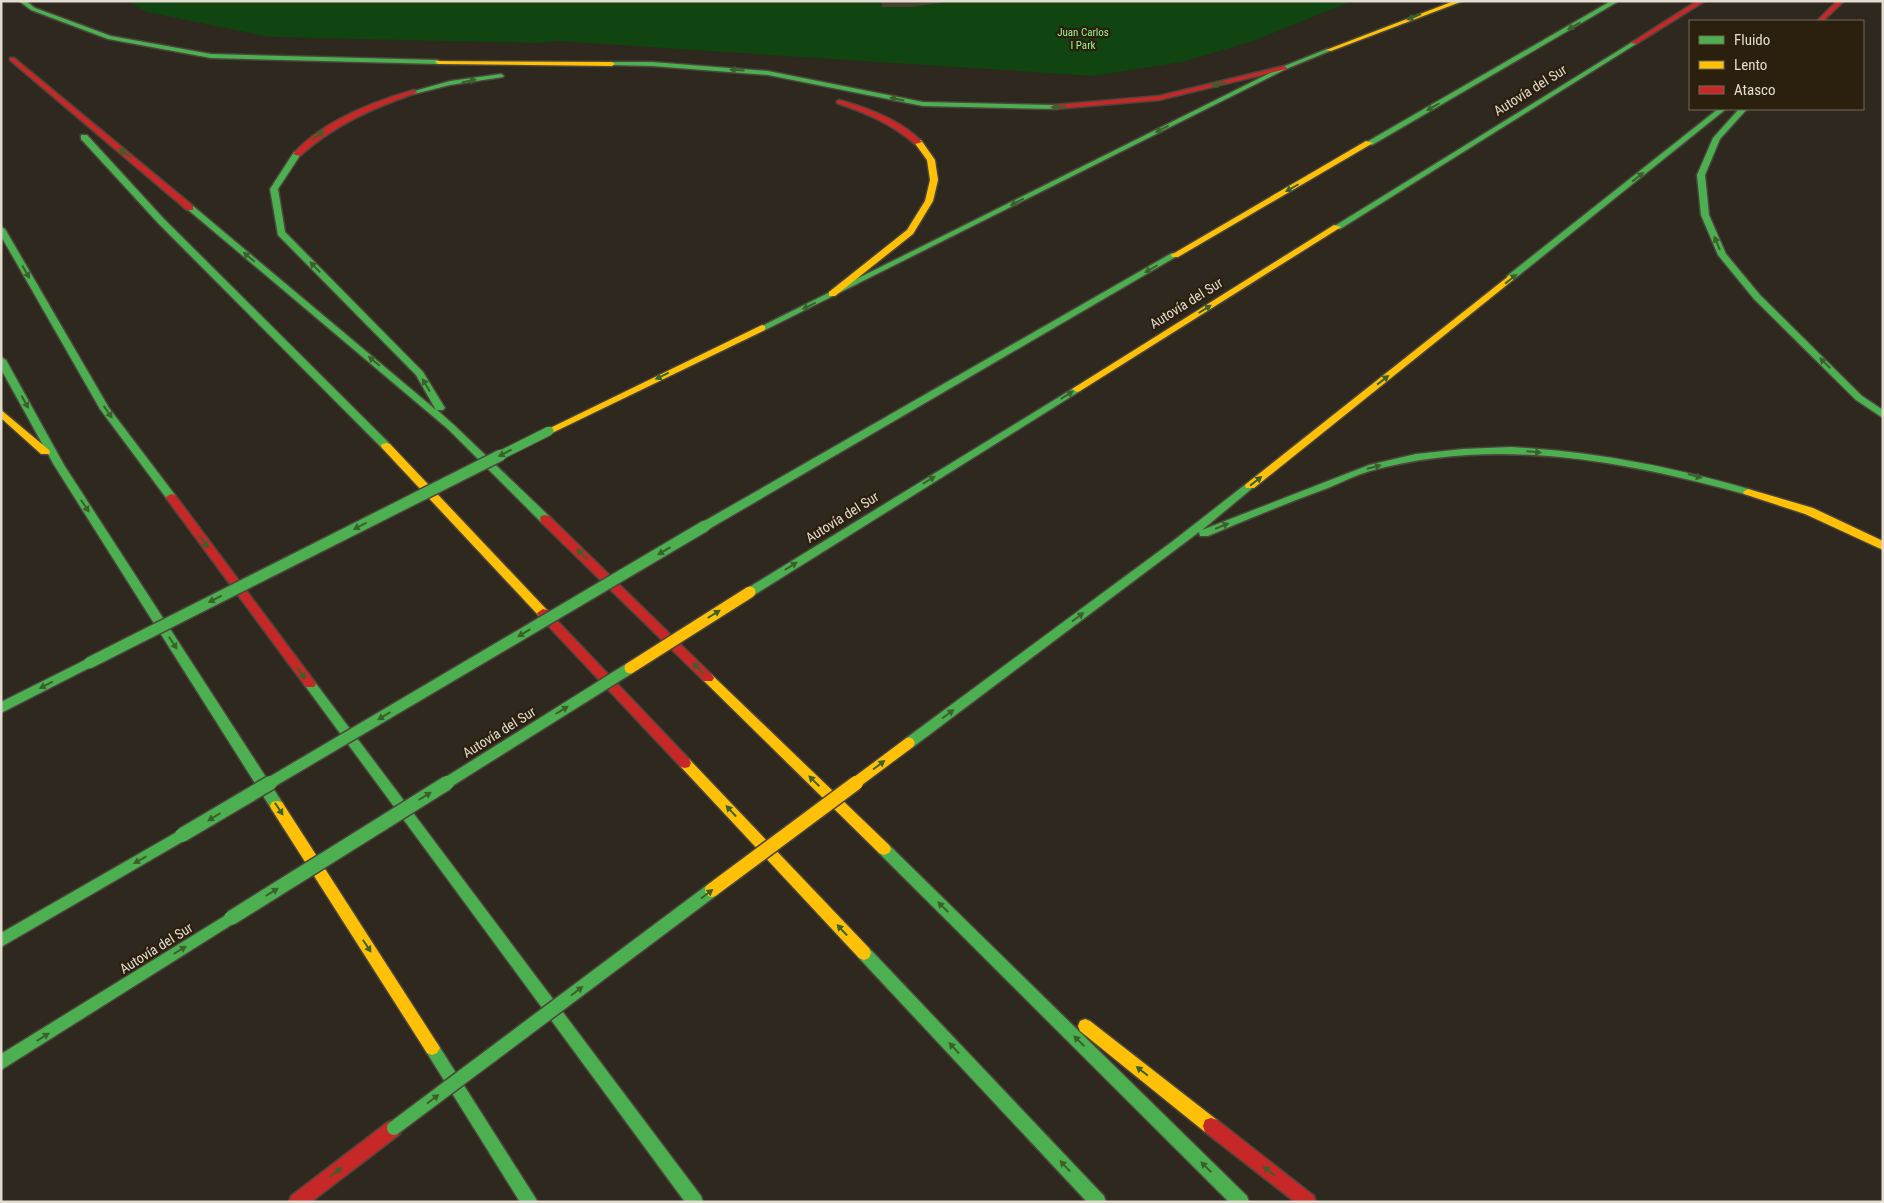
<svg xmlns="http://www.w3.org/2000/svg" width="1884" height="1203" viewBox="0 0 1884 1203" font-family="'Roboto Condensed',sans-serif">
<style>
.green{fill:#104410}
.building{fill:#463e30}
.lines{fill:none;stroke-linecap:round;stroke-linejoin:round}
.fast-casing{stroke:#4b453d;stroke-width:3}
.slow-casing{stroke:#4b453d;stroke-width:3}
.jam-casing{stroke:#4b453d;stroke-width:3}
.fast{fill:#4caf50;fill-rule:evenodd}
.slow{fill:#ffc107;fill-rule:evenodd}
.jam{fill:#c62828;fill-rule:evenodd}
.fast-bridge-far2-casing{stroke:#4b453d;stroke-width:11;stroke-linecap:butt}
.fast-bridge-far1-casing{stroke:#4b453d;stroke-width:14;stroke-linecap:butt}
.fast-bridge-casing{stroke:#4b453d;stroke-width:17;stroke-linecap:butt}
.slow-bridge-far1-casing{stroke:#4b453d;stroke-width:14;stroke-linecap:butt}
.slow-bridge-casing{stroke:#4b453d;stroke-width:17;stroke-linecap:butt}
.fast-bridge-far2{stroke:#4caf50;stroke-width:9}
.fast-bridge-far1{stroke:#4caf50;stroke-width:11}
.fast-bridge{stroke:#4caf50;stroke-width:14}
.slow-bridge-far1{stroke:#ffc107;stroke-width:11}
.slow-bridge{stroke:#ffc107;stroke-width:14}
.oneway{fill:#3a602c}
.labels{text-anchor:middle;stroke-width:4.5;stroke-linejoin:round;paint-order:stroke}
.far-park-label{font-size:11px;fill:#9bf597;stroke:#2b200e}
.street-label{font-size:14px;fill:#e3dcd0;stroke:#2b200e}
</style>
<rect width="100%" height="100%" fill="#2e281e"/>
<!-- green -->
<polygon class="green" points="128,1 1353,1 1253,41 1183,62 1093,76 557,41 536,43 269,37 147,12"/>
<!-- building -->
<polygon class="building" points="881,1 947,1 948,2 911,7 882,7"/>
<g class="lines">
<defs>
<g id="fast">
<polygon points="19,1 26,1 35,8 111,36 211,54 438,60 441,62 438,64 211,58 108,39 31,10"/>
<polygon points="1611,1 1619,1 1372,145 1365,143"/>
<polygon points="1634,41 1637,43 1636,44 1340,229 1333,227"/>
<polygon points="1327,49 1332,50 1286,69 765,330 759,330 758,328 1282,67"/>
<polygon points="612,62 652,62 768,71 923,102 1054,105 1058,107 1054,109 923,106 768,75 652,66 610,65 609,64"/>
<polygon points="501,74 504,76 503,77 450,85 414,94 411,92 450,81"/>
<polygon points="1718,109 1726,109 1513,280 1507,280 1507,276"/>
<polygon points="1739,109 1747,109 1720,139 1705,175 1709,215 1726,254 1760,295 1862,396 1883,410 1883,418 1856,400 1754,299 1718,255 1701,215 1697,175 1713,138"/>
<polygon points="81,135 87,135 164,219 390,444 391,446 390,448 382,448 158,223 81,139"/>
<polygon points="294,152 301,154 278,189 285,232 423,372 445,408 443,410 437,410 454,425 549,516 550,519 549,522 541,522 448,429 186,208 193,206 436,410 416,375 278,235 270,189"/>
<polygon points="1,227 5,229 109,408 175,495 176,497 175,499 167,499 100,409 1,236"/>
<polygon points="1172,253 1178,253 1179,255 709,529 705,530 700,526 701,523"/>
<polygon points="1,357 6,360 64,465 282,802 284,806 282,810 277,811 272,810 54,465 1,369"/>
<polygon points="1077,386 1082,389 1080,391 754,595 746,595 744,592 746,589"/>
<path d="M1511,447C1597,452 1669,466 1752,490L1753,492L1748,495C1623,461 1498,436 1370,471C1356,475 1342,482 1328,488C1287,503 1248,519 1208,536H1200L1199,532L913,747L909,748L905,747L903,743L905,739L1173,541L1246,484H1254L1255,486L1202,530L1369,465L1416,454L1463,449Z"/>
<polygon points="89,658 93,660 95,663 93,666 1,713 1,702"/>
<polygon points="310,679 314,681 701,1196 703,1202 685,1202 306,687 304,684 306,681"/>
<polygon points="182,829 187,831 189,835 187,839 1,947 1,933"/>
<polygon points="884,843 889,845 1247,1196 1249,1202 1229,1202 879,853 877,849 879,845"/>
<polygon points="231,912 236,914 238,918 236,922 1,1070 1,1054"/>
<polygon points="864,946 869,948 1104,1196 1106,1202 1087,1202 859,958 857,953 859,948"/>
<polygon points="432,1041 437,1043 538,1202 520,1202 427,1053 424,1048 427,1043"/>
</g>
<g id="slow">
<polygon points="1454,1 1463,1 1331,51 1326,50"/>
<polygon points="436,61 612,62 615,64 612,66 438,64 435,62"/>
<polygon points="915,140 921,140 935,160 938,180 933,201 913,234 835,296 829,296 829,292 907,230 925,201 930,180 927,160 914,142"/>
<polygon points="1366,141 1373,143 1178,257 1172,257 1171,255"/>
<polygon points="1334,225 1341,227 1080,391 1077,392 1072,389"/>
<polygon points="1510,275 1513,276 1513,280 1254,488 1246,488 1245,486 1246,484"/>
<polygon points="762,325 765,326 765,330 552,433 546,433 544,431"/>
<polygon points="1,410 49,450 50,452 49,454 41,454 1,418"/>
<polygon points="386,443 390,444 547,610 549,613 547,616 539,616 382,448 381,446 382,444"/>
<polygon points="1748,489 1813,508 1883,541 1883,550 1805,514 1744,494 1743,492"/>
<polygon points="708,673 712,675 889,845 891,849 889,853 884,855 879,853 704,681 702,678 704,675"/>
<polygon points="685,758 689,759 869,948 871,953 869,958 864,960 859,958 681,767 679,763 681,759"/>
<polygon points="277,801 282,802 437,1043 440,1048 437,1053 432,1055 427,1053 272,810 270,806 272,802"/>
<polygon points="1085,1019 1090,1021 1217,1120 1219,1126 1217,1132 1211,1134 1205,1132 1080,1031 1078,1026 1080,1021"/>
</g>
<g id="jam">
<polygon points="1697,1 1705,1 1636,44 1631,43"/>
<polygon points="1837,1 1844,1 1823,21 1817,21"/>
<polygon points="10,58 14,58 193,206 193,210 187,210 10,60"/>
<polygon points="1284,66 1287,68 1286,69 1159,100 1054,109 1050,107 1054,105 1159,96"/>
<path d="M414,90L417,92L416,93C373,108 334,125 300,156L293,154C323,121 372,102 414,90Z"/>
<path d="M839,100C868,108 901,120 922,142L915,144C892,124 866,113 837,103V101Z"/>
<polygon points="171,494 175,495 314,681 316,684 314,687 306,687 167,499 166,497"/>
<polygon points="545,515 549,516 712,675 714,678 712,681 704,681 541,522 540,519 541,516"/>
<polygon points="543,609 547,610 689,759 691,763 689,767 685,768 681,767 539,616 537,613"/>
<polygon points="1211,1118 1217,1120 1314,1196 1316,1202 1295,1202 1205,1132 1203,1126 1205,1120"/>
<polygon points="394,1120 400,1122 402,1128 400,1134 311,1202 289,1202 291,1196 388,1122"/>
</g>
</defs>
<!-- fast casing -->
<use href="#fast" class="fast-casing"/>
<!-- slow casing -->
<use href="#slow" class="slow-casing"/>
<!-- jam casing -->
<use href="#jam" class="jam-casing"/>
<!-- fast -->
<use href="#fast" class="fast"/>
<!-- slow -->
<use href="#slow" class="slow"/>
<!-- jam -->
<use href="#jam" class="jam"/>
<defs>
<polyline id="fast-bridge-far2" points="499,456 549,431"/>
<g id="fast-bridge-far1">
<polyline points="89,663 501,455"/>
<polyline points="268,784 705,526"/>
<polyline points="445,784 630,668"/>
</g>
<g id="fast-bridge">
<polyline points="182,835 270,783"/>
<polyline points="231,918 447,783"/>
<polyline points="394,1128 712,890"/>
</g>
<g id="slow-bridge-far1">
<polyline points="630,668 750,592"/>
<polyline points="854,784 909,743"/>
</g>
<polyline id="slow-bridge" points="712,890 856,783"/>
</defs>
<!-- fast-bridge-far2 casing -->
<use href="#fast-bridge-far2" class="fast-bridge-far2-casing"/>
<!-- fast-bridge-far1 casing -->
<use href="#fast-bridge-far1" class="fast-bridge-far1-casing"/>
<!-- fast-bridge casing -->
<use href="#fast-bridge" class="fast-bridge-casing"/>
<!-- slow-bridge-far1 casing -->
<use href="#slow-bridge-far1" class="slow-bridge-far1-casing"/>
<!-- slow-bridge casing -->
<use href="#slow-bridge" class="slow-bridge-casing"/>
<!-- fast-bridge-far2 -->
<use href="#fast-bridge-far2" class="fast-bridge-far2"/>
<!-- fast-bridge-far1 -->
<use href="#fast-bridge-far1" class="fast-bridge-far1"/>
<!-- fast-bridge -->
<use href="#fast-bridge" class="fast-bridge"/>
<!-- slow-bridge-far1 -->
<use href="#slow-bridge-far1" class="slow-bridge-far1"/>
<!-- slow-bridge -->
<use href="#slow-bridge" class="slow-bridge"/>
</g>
<!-- one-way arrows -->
<defs><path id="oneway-solid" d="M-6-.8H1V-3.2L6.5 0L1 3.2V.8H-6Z" transform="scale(1.25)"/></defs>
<g class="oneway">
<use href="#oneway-solid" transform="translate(1414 17) rotate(158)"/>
<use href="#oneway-solid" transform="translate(1574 26) rotate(150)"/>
<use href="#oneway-solid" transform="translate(737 70) rotate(-176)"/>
<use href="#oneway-solid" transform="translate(469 81) rotate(-12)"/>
<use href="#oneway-solid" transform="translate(1219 84) rotate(167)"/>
<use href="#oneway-solid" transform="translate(897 99) rotate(-169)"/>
<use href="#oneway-solid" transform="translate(1059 107) rotate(175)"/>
<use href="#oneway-solid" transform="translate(1433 107) rotate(150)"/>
<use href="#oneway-solid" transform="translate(1162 129) rotate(153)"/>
<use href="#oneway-solid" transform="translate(318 135) rotate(-40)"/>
<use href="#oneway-solid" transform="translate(125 153) rotate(-140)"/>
<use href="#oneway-solid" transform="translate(1638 177) rotate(-38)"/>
<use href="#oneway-solid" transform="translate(1292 188) rotate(150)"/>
<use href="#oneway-solid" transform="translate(1017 202) rotate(153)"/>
<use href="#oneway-solid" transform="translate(1717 243) rotate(-113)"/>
<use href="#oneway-solid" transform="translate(249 257) rotate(-140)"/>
<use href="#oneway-solid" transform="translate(315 267) rotate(-134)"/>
<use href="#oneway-solid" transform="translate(1151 269) rotate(150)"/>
<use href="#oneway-solid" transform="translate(26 272) rotate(60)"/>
<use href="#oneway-solid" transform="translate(1511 279) rotate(-38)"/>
<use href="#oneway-solid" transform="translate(809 306) rotate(154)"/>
<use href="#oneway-solid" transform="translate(1205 309) rotate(-32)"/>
<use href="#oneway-solid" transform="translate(374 361) rotate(-140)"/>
<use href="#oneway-solid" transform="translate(1825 363) rotate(-135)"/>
<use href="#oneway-solid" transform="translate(662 376) rotate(154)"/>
<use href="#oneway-solid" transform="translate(1383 380) rotate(-38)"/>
<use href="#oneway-solid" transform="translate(426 385) rotate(-121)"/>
<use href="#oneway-solid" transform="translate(1067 395) rotate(-32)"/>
<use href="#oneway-solid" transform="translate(25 402) rotate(61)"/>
<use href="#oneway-solid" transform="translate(108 412) rotate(55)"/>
<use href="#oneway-solid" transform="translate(1534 452) rotate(5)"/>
<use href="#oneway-solid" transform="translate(505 453) rotate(153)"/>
<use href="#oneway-solid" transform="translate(1374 467) rotate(-14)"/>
<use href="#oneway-solid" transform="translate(1695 476) rotate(15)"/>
<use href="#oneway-solid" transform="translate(929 480) rotate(-32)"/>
<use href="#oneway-solid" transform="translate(1256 481) rotate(-38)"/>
<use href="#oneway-solid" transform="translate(85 506) rotate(57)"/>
<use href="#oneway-solid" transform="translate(360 526) rotate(153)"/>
<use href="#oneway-solid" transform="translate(1222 526) rotate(-22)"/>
<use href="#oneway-solid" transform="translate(204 542) rotate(53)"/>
<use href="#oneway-solid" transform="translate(664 551) rotate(149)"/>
<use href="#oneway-solid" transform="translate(582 554) rotate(-136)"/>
<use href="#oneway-solid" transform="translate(791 566) rotate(-32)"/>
<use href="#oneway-solid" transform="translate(215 599) rotate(153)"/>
<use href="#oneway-solid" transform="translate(714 614) rotate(-32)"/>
<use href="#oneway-solid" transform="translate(1078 617) rotate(-37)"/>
<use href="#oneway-solid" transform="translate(524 633) rotate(149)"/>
<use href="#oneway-solid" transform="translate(173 643) rotate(57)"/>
<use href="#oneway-solid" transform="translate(698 668) rotate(-136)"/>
<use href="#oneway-solid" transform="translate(301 673) rotate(53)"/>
<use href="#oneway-solid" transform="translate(46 685) rotate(153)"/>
<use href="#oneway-solid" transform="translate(562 710) rotate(-32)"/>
<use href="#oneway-solid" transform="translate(948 714) rotate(-37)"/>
<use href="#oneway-solid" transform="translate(384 716) rotate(149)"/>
<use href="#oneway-solid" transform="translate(879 765) rotate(-37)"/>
<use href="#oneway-solid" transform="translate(814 781) rotate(-136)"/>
<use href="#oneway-solid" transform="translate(425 796) rotate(-32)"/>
<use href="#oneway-solid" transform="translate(279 809) rotate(57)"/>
<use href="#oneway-solid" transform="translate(731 811) rotate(-133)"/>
<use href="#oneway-solid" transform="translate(214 817) rotate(149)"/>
<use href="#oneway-solid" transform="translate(140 860) rotate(150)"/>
<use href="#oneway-solid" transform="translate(272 892) rotate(-32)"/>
<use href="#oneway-solid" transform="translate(707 894) rotate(-37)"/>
<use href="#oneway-solid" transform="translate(943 907) rotate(-136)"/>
<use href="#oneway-solid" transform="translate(842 930) rotate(-133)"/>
<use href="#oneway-solid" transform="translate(367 946) rotate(57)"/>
<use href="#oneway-solid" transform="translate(180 950) rotate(-32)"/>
<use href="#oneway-solid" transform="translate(577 991) rotate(-37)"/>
<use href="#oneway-solid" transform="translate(43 1037) rotate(-32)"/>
<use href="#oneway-solid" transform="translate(1079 1041) rotate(-135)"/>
<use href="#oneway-solid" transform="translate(954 1048) rotate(-133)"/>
<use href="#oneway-solid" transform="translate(1142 1071) rotate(-142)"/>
<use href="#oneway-solid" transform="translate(433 1099) rotate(-37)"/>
<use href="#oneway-solid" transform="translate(1065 1166) rotate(-133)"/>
<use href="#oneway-solid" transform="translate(1206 1167) rotate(-135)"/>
<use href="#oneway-solid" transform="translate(1269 1171) rotate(-142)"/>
<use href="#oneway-solid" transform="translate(336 1172) rotate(-37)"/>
</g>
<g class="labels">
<!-- far-park labels -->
<g class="far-park-label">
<text x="1083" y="36">Juan Carlos<tspan x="1083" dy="13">I Park</tspan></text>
</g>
<!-- street labels -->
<g class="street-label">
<text transform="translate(1530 90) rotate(-32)" y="5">Autovía del Sur</text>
<text transform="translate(1186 303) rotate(-32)" y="5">Autovía del Sur</text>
<text transform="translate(842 517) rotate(-32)" y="5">Autovía del Sur</text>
<text transform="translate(499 732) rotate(-32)" y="5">Autovía del Sur</text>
<text transform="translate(156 948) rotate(-32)" y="5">Autovía del Sur</text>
</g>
</g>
<!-- border -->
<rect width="1884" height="1203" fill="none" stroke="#e3dcd0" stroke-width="5"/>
<!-- legend -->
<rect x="1689" y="20" width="175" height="90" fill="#2b200e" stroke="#756b5c"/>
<rect x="1699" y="36" width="25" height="8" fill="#4caf50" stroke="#756b5c"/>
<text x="1734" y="45" font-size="15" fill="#e3dcd0">Fluido</text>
<rect x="1699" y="61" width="25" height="8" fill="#ffc107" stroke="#756b5c"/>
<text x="1734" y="70" font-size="15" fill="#e3dcd0">Lento</text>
<rect x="1699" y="86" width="25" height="8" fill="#c62828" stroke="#756b5c"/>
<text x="1734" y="95" font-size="15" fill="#e3dcd0">Atasco</text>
</svg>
